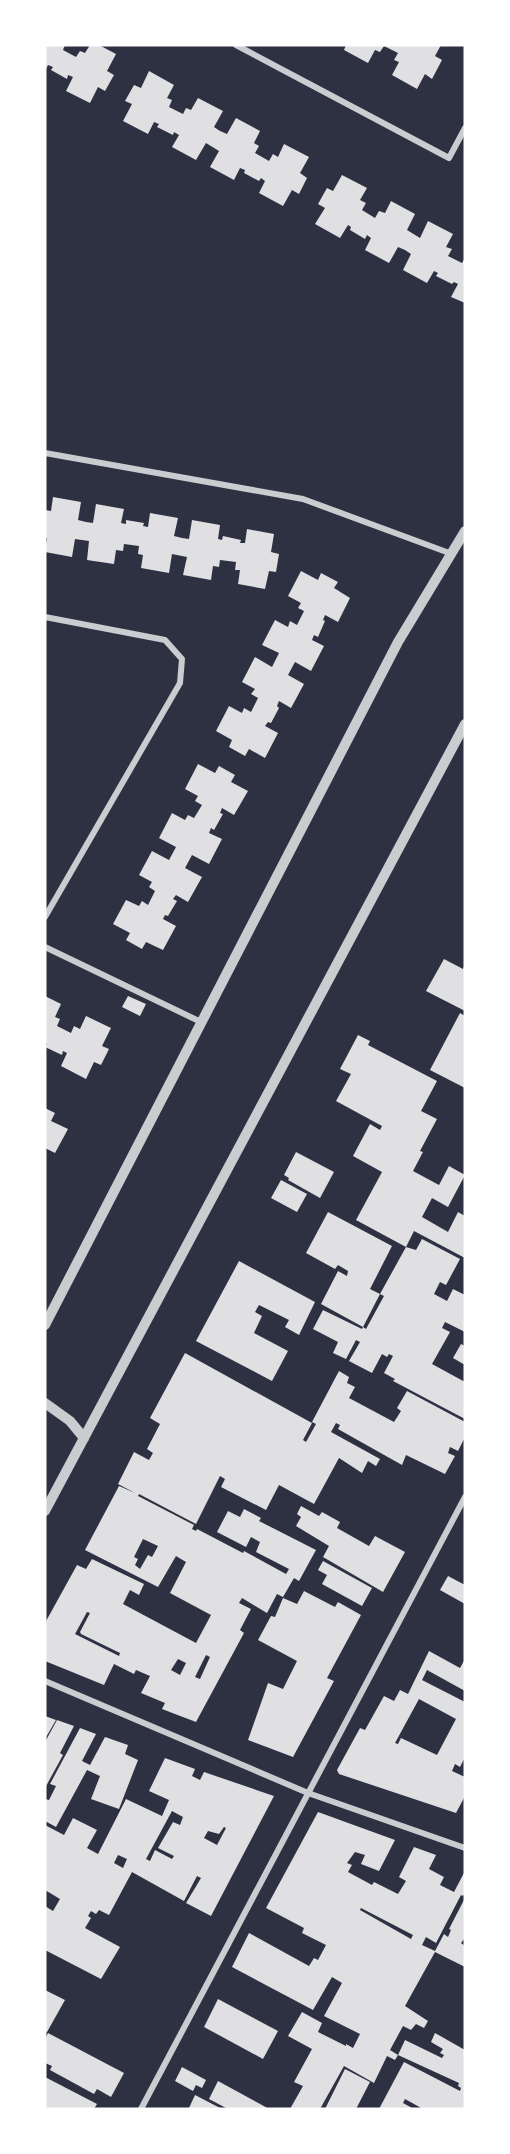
<svg xmlns="http://www.w3.org/2000/svg" width="510" height="2154" viewBox="0 0 510 2154" font-family="Cabin,sans-serif">
<style>
.building{fill:#e0e0e3;fill-rule:evenodd}
.lines{fill:none;stroke-linecap:round;stroke-linejoin:round}
.minor{stroke:#caccd0;stroke-width:6}
.tertiary{stroke:#caccd0;stroke-width:10}
</style>
<rect width="100%" height="100%" fill="#2d3142"/>
<!-- building -->
<g class="building">
<polygon points="45,45 65,45 63,50 76,57 80,51 85,53 90,45 99,45 116,54 107,71 114,75 105,91 98,87 90,103 66,91 73,77 68,75 67,79 51,70 53,67 48,65 45,71"/>
<polygon points="346,45 441,45 435,56 442,60 432,79 425,74 417,89 392,75 399,62 394,60 398,53 384,46 380,52 375,50 368,63 344,50"/>
<polygon points="149,71 174,85 167,98 172,100 169,107 183,114 186,108 191,110 198,98 223,111 214,127 220,131 227,134 236,118 260,131 254,143 259,146 255,153 269,161 273,154 278,157 284,144 309,157 300,173 307,178 299,194 292,190 283,206 259,193 265,181 261,178 259,181 244,173 245,170 240,168 234,180 210,167 219,151 206,143 196,160 172,147 179,135 174,132 173,135 157,127 159,124 154,122 148,134 123,121 132,104 125,101 134,85 141,88"/>
<polygon points="342,175 367,188 360,200 366,203 362,210 375,218 379,211 385,213 391,201 415,214 407,230 420,238 428,221 453,234 446,247 452,249 448,256 462,263 465,258 465,303 451,297 458,284 454,282 452,284 436,276 438,273 434,271 427,283 403,270 411,254 405,250 398,247 389,263 365,250 371,238 367,235 365,239 350,230 351,227 348,225 340,238 315,224 325,208 318,204 327,188 333,191"/>
<polygon points="53,497 81,502 78,520 86,522 93,523 96,504 124,509 121,523 126,524 126,520 144,523 143,526 148,527 150,513 178,518 174,536 182,538 189,539 192,520 220,525 218,539 222,540 223,536 241,540 240,543 245,543 247,529 274,534 271,552 279,554 276,572 269,571 265,589 238,584 240,570 235,570 236,562 220,560 219,567 213,566 211,580 183,575 187,557 172,554 169,573 141,568 143,555 138,554 139,546 124,544 123,551 116,550 114,564 87,560 89,541 75,539 72,557 45,552 47,538 45,538 45,510 51,511"/>
<polygon points="301,571 318,580 321,573 338,582 334,588 350,598 338,622 325,615 323,620 325,621 318,637 314,635 312,640 324,646 311,671 295,662 288,675 304,684 291,708 279,701 277,706 279,708 271,723 268,722 265,726 278,733 265,758 249,749 245,756 229,747 232,740 216,731 229,706 242,713 244,708 251,712 258,698 251,694 255,689 242,682 255,657 272,667 279,653 262,645 275,620 288,627 290,621 297,625 304,611 298,608 301,603 288,596"/>
<polygon points="198,764 215,773 219,766 235,775 231,782 248,791 234,815 222,808 220,813 223,814 214,830 211,828 209,833 222,839 209,864 192,855 185,868 202,877 188,902 176,895 173,899 177,901 168,916 165,915 163,919 176,926 163,950 146,942 142,949 126,940 130,933 113,924 126,900 139,906 142,901 148,905 155,891 149,887 152,882 139,875 152,851 169,860 176,847 159,838 172,813 185,820 188,815 194,818 202,805 195,801 198,796 185,789"/>
<polygon points="444,959 463,969 465,964 465,1011 426,991"/>
<polygon points="45,996 61,1004 55,1017 60,1019 57,1026 71,1033 74,1026 80,1029 86,1016 111,1028 102,1046 109,1049 101,1065 94,1062 86,1079 61,1066 67,1053 63,1051 62,1055 45,1047 47,1044 45,1043"/>
<polygon points="128,996 146,1004 140,1016 122,1007"/>
<polygon points="460,1013 465,1016 465,1088 430,1070"/>
<polygon points="358,1035 370,1041 368,1045 437,1081 421,1111 437,1119 420,1151 423,1152 413,1171 439,1185 449,1166 465,1175 448,1207 432,1198 422,1217 448,1232 458,1212 465,1216 465,1258 414,1231 406,1247 356,1220 382,1172 353,1156 370,1124 380,1130 382,1126 336,1101 351,1074 340,1069"/>
<polygon points="45,1108 55,1113 51,1121 68,1129 55,1153 45,1148"/>
<polygon points="296,1152 334,1172 320,1198 288,1180 289,1178 284,1175"/>
<polygon points="281,1180 307,1194 297,1212 271,1198"/>
<polygon points="328,1212 392,1246 370,1289 380,1294 363,1327 366,1329 384,1296 380,1294 406,1247 416,1250 422,1239 460,1259 446,1285 440,1282 434,1294 447,1301 453,1289 465,1295 465,1332 445,1322 442,1328 450,1332 432,1364 465,1382 465,1419 393,1381 395,1379 384,1373 393,1356 389,1354 387,1357 382,1354 372,1373 349,1361 360,1342 356,1340 346,1359 333,1353 338,1342 313,1329 323,1310 362,1329 363,1327 321,1304 338,1271 347,1276 348,1271 338,1265 335,1269 306,1253"/>
<polygon points="239,1261 315,1302 299,1335 285,1327 289,1320 259,1305 255,1312 262,1316 254,1333 288,1351 272,1381 196,1341"/>
<polygon points="461,1344 465,1346 465,1365 453,1358"/>
<path d="M185,1353L312,1423L303,1440L306,1442L316,1424L312,1422L339,1371L349,1377L347,1383L355,1387L349,1398L394,1422L401,1411L397,1408L407,1391L465,1422V1437L458,1451L450,1447L448,1453L455,1456L445,1474L406,1455L402,1465L338,1429L340,1425L336,1423L331,1432L380,1459L376,1466L368,1461L362,1473L339,1458L314,1504L279,1485L266,1510L221,1487L225,1479L220,1476L196,1524L139,1494L138,1496L194,1525L192,1529L196,1531L197,1529L243,1553L244,1551L286,1574L289,1569L256,1552L260,1542L251,1537L246,1547L217,1532L228,1511L240,1517L244,1509L261,1518L259,1521L316,1550L299,1581L294,1578L283,1597L277,1594L267,1613L242,1598L239,1603L251,1609L240,1630L244,1633L196,1722L162,1709L165,1703L141,1693L150,1676L136,1670L134,1674L114,1664L104,1685L45,1661V1623L77,1565L86,1569L92,1559L144,1584L139,1595L130,1590L123,1604L196,1643L211,1615L170,1593L186,1562L176,1556L158,1587L85,1550L119,1486L135,1493L118,1484L134,1452L149,1460L153,1453L147,1449L160,1424L150,1418ZM143,1539L158,1546L152,1557L148,1555L140,1569L135,1565L138,1559L134,1557ZM87,1612L90,1613L80,1632L81,1634L120,1653L119,1656L75,1634ZM206,1655L210,1657L200,1679L195,1677ZM178,1659L186,1663L180,1675L171,1670Z"/>
<polygon points="301,1506 319,1516 322,1512 340,1522 337,1528 369,1546 375,1536 405,1552 383,1592 323,1557 329,1546 296,1526 301,1517 297,1514"/>
<polygon points="323,1561 372,1588 362,1606 322,1584 327,1575 318,1570"/>
<polygon points="448,1576 465,1585 465,1604 440,1590"/>
<polygon points="304,1591 335,1607 338,1602 361,1615 327,1678 334,1681 293,1757 248,1740 268,1683 283,1689 297,1661 258,1640 271,1616 275,1617 283,1598 297,1604"/>
<path d="M429,1651L460,1668L465,1659V1691L427,1670L422,1680L465,1702V1757L460,1767L455,1764L452,1771L465,1777V1796L456,1813L339,1774L337,1770L360,1728L365,1730L384,1696L394,1701L400,1690L408,1694ZM419,1699L456,1719L437,1755L401,1738L398,1744L395,1743Z"/>
<polygon points="45,1716 56,1720 45,1739"/>
<polygon points="57,1720 74,1726 60,1753 63,1755 45,1788 45,1742"/>
<polygon points="80,1728 96,1734 82,1761 90,1765 105,1737 128,1745 125,1754 138,1760 119,1809 91,1799 100,1776 87,1770 56,1827 45,1821 45,1799 49,1800 56,1786 50,1784"/>
<path d="M165,1758L195,1769L192,1776L200,1780L204,1772L274,1796L211,1916L186,1903L201,1878L197,1876L184,1901L132,1872L109,1915L99,1910L96,1914L91,1911L88,1916L91,1918L85,1928L120,1947L101,1979L45,1950V1906L53,1911L60,1899L45,1890V1825L64,1835L73,1818L97,1830L87,1848L98,1854L126,1799L162,1816L169,1800L149,1791ZM172,1811L183,1817L180,1825L173,1822L158,1848L174,1856L172,1859L155,1850L150,1861L146,1859ZM224,1827L226,1828L217,1845L204,1838L208,1831L219,1834ZM118,1855L127,1859L123,1868L114,1863Z"/>
<path d="M318,1812L395,1840L379,1871L361,1864L365,1855L355,1852L347,1863L352,1865L348,1872L372,1885L374,1882L398,1894L406,1881L399,1877L414,1847L436,1855L429,1869L444,1877L440,1885L454,1892L465,1871V1892L463,1896L461,1895L436,1943L426,1937L422,1945L435,1951L444,1934L448,1937L451,1930L449,1929L465,1898V1938L461,1943L465,1946V1967L435,1952L405,2006L428,2021L424,2028L416,2024L411,2030L403,2026L390,2050L398,2055L405,2040L442,2058L444,2055L440,2053L443,2049L431,2042L435,2033L465,2050V2109H423L405,2099L403,2103L414,2109H379L404,2062L460,2091L461,2088L458,2086L459,2083L398,2055L395,2060L387,2056L374,2083L344,2066L320,2109H290L303,2086L294,2082L312,2049L288,2036L302,2012L322,2023L318,2032L346,2046V2044L353,2048L360,2034L324,2016L342,1983L332,1977L313,2010L232,1967L249,1933L309,1966L314,1958L318,1960L326,1945L302,1933L304,1928L266,1908ZM361,1908L413,1935L411,1939L360,1910Z"/>
<polygon points="45,1990 65,2000 47,2032 45,2031"/>
<polygon points="218,1999 278,2031 263,2059 204,2027"/>
<polygon points="48,2033 124,2073 111,2097 97,2089 94,2094 50,2070 52,2066 45,2063 45,2039"/>
<polygon points="182,2067 206,2080 202,2088 196,2085 193,2091 175,2081"/>
<polygon points="345,2069 370,2082 356,2109 325,2109"/>
<polygon points="45,2077 97,2104 94,2109 45,2109"/>
<polygon points="218,2081 262,2105 269,2109 228,2109 209,2099"/>
<polygon points="195,2095 222,2109 191,2109 189,2108"/>
</g>
<g class="lines">
<!-- minor -->
<g class="minor">
<polyline points="236,45 449,158 465,128"/>
<polyline points="45,453 303,499 452,554"/>
<polyline points="45,617 165,640 182,659 180,683 45,917"/>
<polyline points="45,947 201,1022"/>
<polyline points="45,1681 308,1793 465,1848"/>
<polyline points="141,2109 465,1497"/>
</g>
<!-- tertiary -->
<g class="tertiary">
<polyline points="45,1325 398,642 465,531"/>
<polyline points="45,1403 70,1421 84,1438"/>
<polyline points="45,1511 465,724"/>
</g>
</g>
<!-- border -->
<rect width="510" height="2154" fill="none" stroke="#ffffff" stroke-width="93"/>
</svg>
